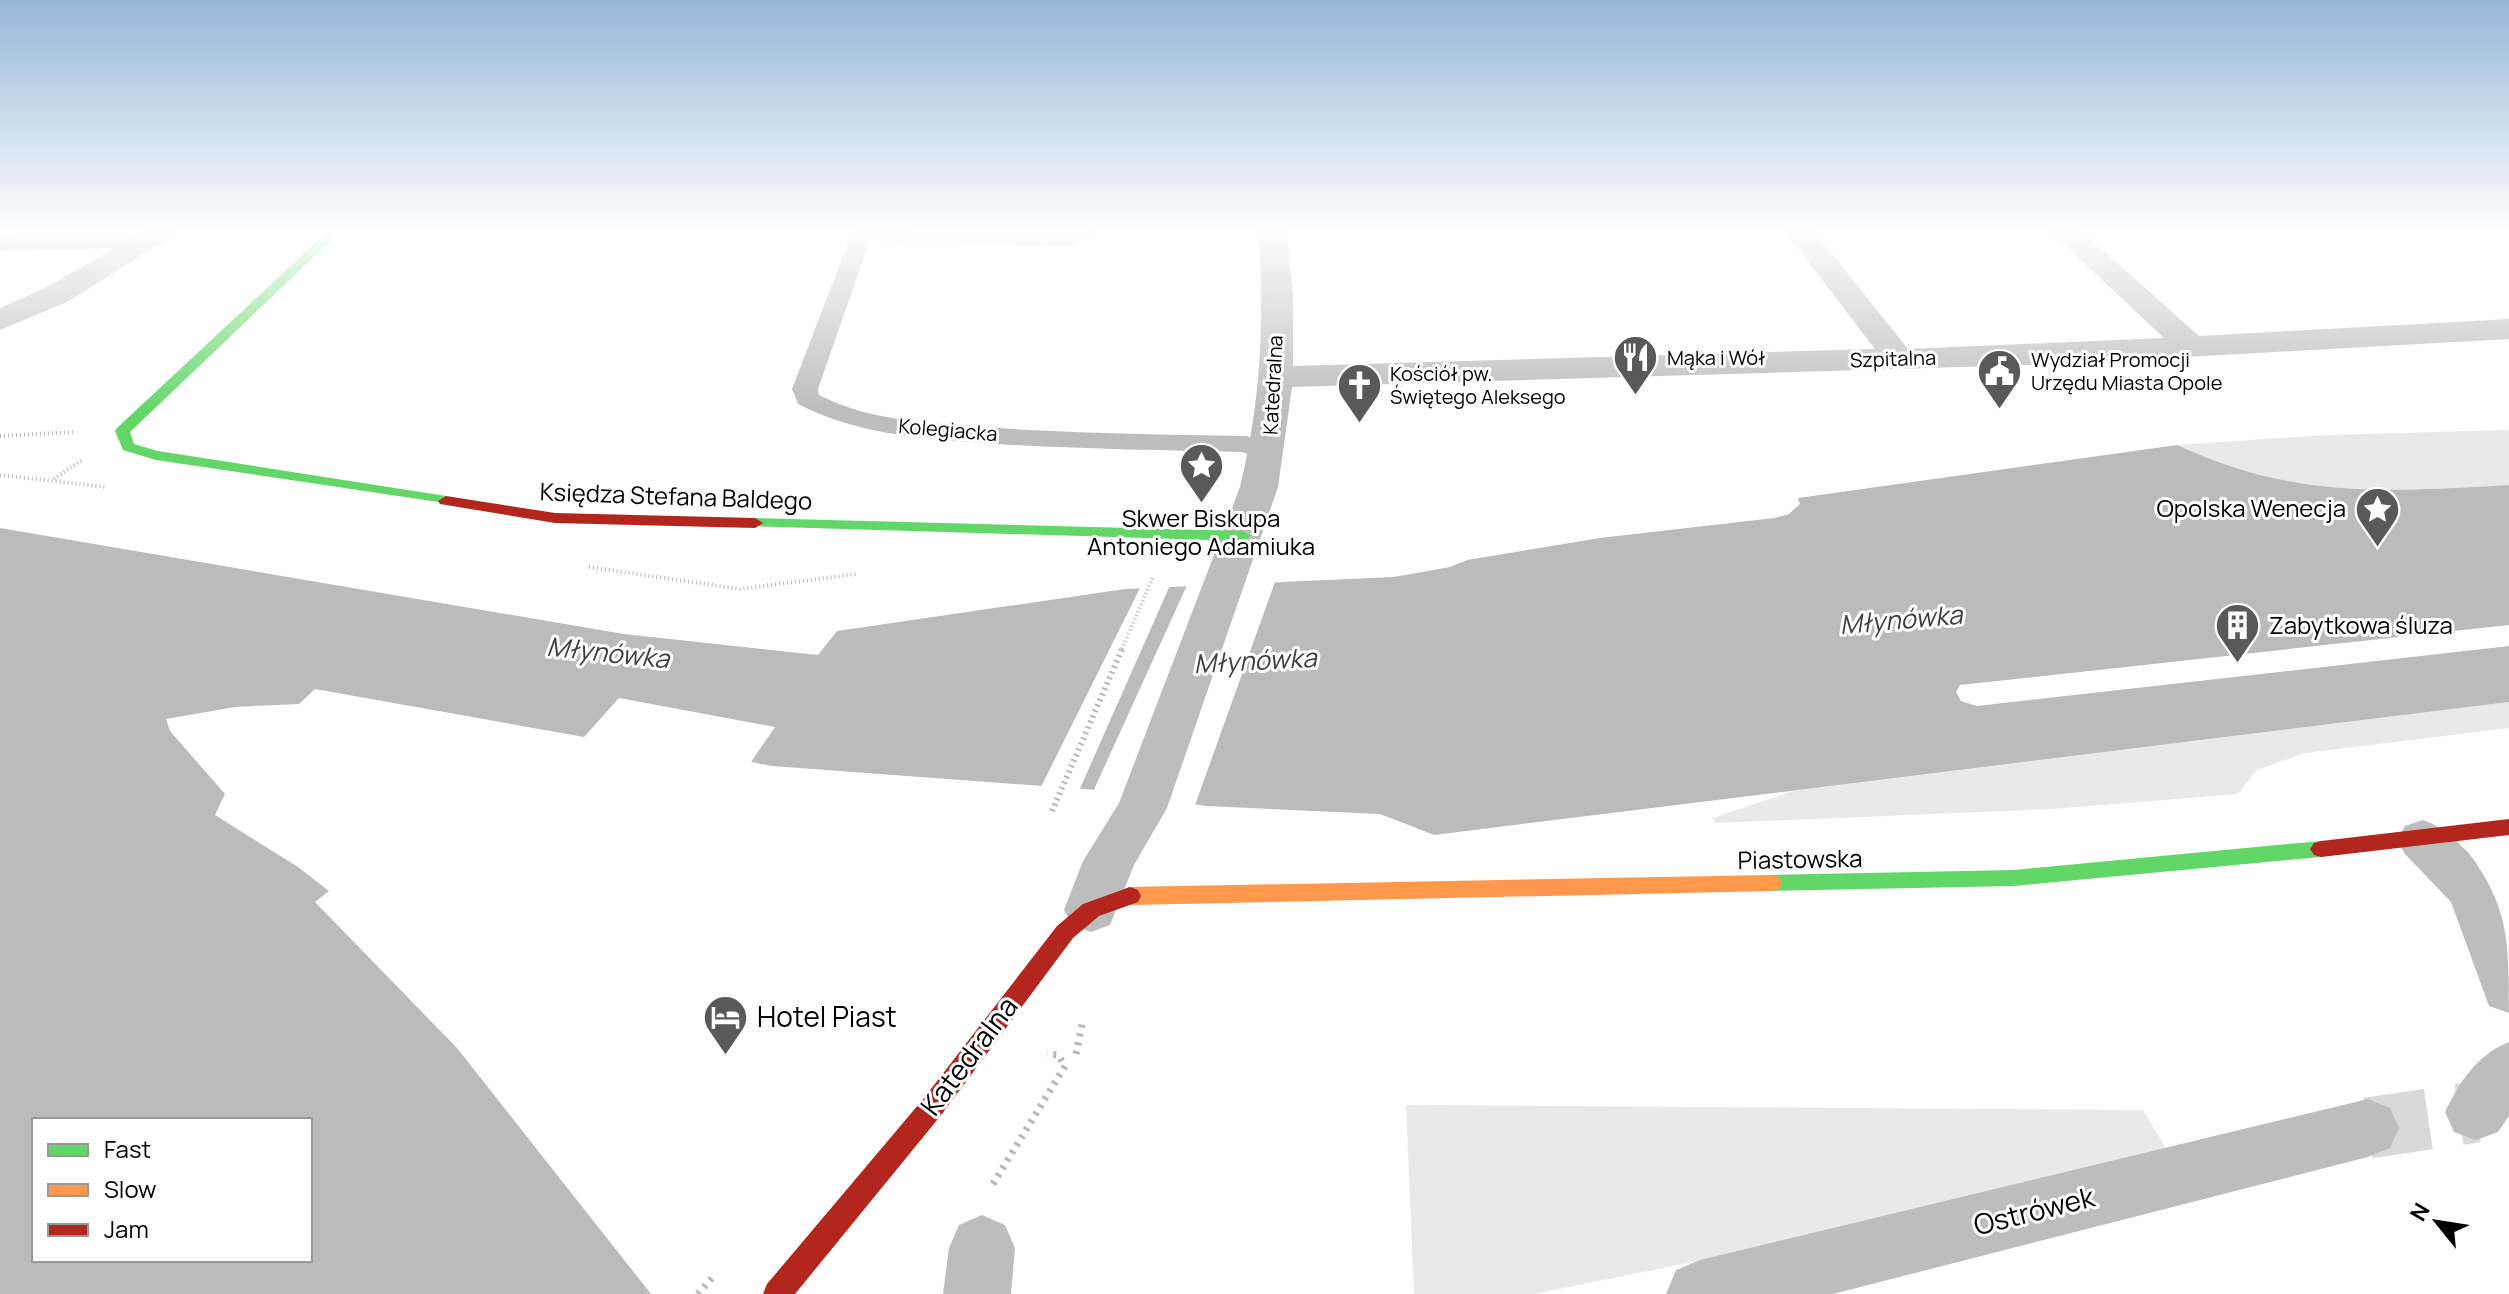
<svg xmlns="http://www.w3.org/2000/svg" width="2509" height="1294" viewBox="0 0 2509 1294" font-family="Manrope,sans-serif">
<style>
.green{fill:#e9e9e9}
.water{fill:#bbb;fill-rule:evenodd}
.pier{fill:#fff}
.lines{fill:none;stroke-linecap:round;stroke-linejoin:round}
.street-tunnel{stroke:#d9d9d9;stroke-width:61;stroke-dasharray:61 31;stroke-linecap:butt}
.path-far2{stroke:#b8b8b8;stroke-width:4;stroke-dasharray:1 3;stroke-linecap:butt}
.path-far1{stroke:#b8b8b8;stroke-width:6;stroke-dasharray:2 4;stroke-linecap:butt}
.path{stroke:#b8b8b8;stroke-width:7;stroke-dasharray:3 6;stroke-linecap:butt}
.lane{fill:#bdbdbd;fill-rule:evenodd}
.street{fill:#bdbdbd;fill-rule:evenodd}
.fast{fill:#63d668;fill-rule:evenodd}
.slow{fill:#ff974d;fill-rule:evenodd}
.jam{fill:#b3261e;fill-rule:evenodd}
.labels{text-anchor:middle;stroke-width:6;stroke-linejoin:round;paint-order:stroke}
.far-poi-label{font-size:20px;fill:#000;stroke:#fff;text-anchor:start}
.far-street-label{font-size:20px;fill:#000;stroke:#fff}
.street-label{font-size:24px;fill:#000;stroke:#fff}
.poi-label{font-size:24px;fill:#000;stroke:#fff;text-anchor:end}
.water-label{font-size:26px;font-style:italic;fill:#3f3f3f;stroke:#fff}
.near-poi-label{font-size:28px;fill:#000;stroke:#fff;text-anchor:start}
.near-street-label{font-size:28px;fill:#000;stroke:#fff}
</style>
<rect width="100%" height="100%" fill="#fff"/>
<!-- green -->
<g class="green">
<path d="M2509,430V485C2386,492 2293,499 2177,445L2327,435Z"/>
<polygon points="2509,702 2509,728 2305,753 2257,770 2238,794 2052,809 1715,823 1713,818 1793,791"/>
<polygon points="1406,1105 2143,1110 2176,1165 1534,1294 1414,1294"/>
</g>
<!-- water -->
<path class="water" d="M2177,445C2293,499 2386,492 2509,485V625L1960,685L1956,692L1961,701L1977,706L2509,646V702L1434,835L1380,814L1206,806L1097,790L772,766L751,762L775,727L619,698L584,737L315,689L299,704L235,707L166,719L170,731L225,794L215,815L298,867L329,891L315,902L457,1048L651,1294H0V528L624,634L818,655L837,631L1125,589L1394,577L1450,567L1467,560L1600,538L1774,518L1789,514L1800,504L1798,498ZM34,1120H310V1260H34Z"/>
<!-- pier -->
<g class="pier">
<polygon points="1276,579 1194,808 1131,796 1092,794 1188,583"/>
<polygon points="1171,583 1078,793 1040,789 1142,584"/>
</g>
<g class="lines">
<!-- street-tunnel -->
<polyline class="street-tunnel" points="2368,1128 2476,1112"/>
<!-- path-far2 -->
<g class="path-far2">
<polyline points="0,436 75,432"/>
<polyline points="0,475 106,487"/>
<polyline points="54,479 82,460"/>
<polyline points="589,567 740,589 856,574"/>
<polyline points="1122,649 1153,577"/>
</g>
<!-- path-far1 -->
<polyline class="path-far1" points="1052,811 1123,647"/>
<!-- path -->
<g class="path">
<polyline points="1076,1054 1083,1020"/>
<polyline points="993,1184 1065,1066 1058,1055 1047,1054"/>
<polyline points="698,1294 713,1277"/>
</g>
<!-- lane -->
<g class="lane">
<path d="M853,230L1065,234L1097,230L1069,246L870,240L818,389L819,395C870,421 928,423 985,427C1072,434 1159,434 1246,436L1277,447L1281,453L1277,459L1268,461L1242,452C1156,450 1069,449 983,443C920,438 855,434 798,404L792,389Z"/>
<polygon points="146,237 153,239 157,243 153,247 0,251 0,239"/>
</g>
<!-- street -->
<g class="street">
<polygon points="147,230 182,230 67,302 0,330 0,308 45,288"/>
<path d="M1258,230H1286L1293,294V366L1875,349L1784,230H1813L1908,349L2164,338L2049,230H2080L2199,336L2509,319V339L2062,364L1292,387L1278,487L1167,808L1134,865L1110,925L1091,932L1072,925L1064,910L1083,861L1119,803L1240,487C1261,402 1265,318 1258,230Z"/>
<path d="M2423,820C2443,827 2453,838 2468,852C2509,907 2509,941 2509,1013L2489,1006L2451,902L2405,854L2397,840L2405,826Z"/>
<path d="M2509,1042V1116L2498,1132L2476,1140L2454,1132L2445,1112C2459,1082 2478,1054 2509,1042Z"/>
<polygon points="2368,1099 2390,1108 2399,1128 2390,1148 2368,1157 1833,1294 1666,1294 1676,1270 1700,1260"/>
<polygon points="982,1215 1005,1225 1015,1248 1011,1294 943,1294 949,1248 959,1225"/>
</g>
<!-- fast -->
<g class="fast">
<polygon points="329,230 342,230 130,432 134,444 158,451 446,496 454,501 452,504 156,460 123,450 115,431 117,428"/>
<polygon points="755,518 1243,531 1251,536 1243,541 749,526 747,523"/>
<polygon points="2321,841 2328,843 2332,849 2328,855 2321,857 2014,886 1771,891 1763,889 1760,883 1763,877 1771,875 2014,870"/>
</g>
<!-- slow -->
<polygon class="slow" points="1771,875 1779,877 1782,883 1779,889 1771,891 1130,905 1122,902 1119,896 1122,890 1130,887"/>
<!-- jam -->
<g class="jam">
<polygon points="446,496 555,513 755,518 763,523 755,528 555,523 440,504 438,501"/>
<polygon points="2509,819 2509,835 2321,857 2314,855 2310,849 2314,843 2321,841"/>
<polygon points="1130,887 1138,890 1141,896 1138,902 1099,916 1073,938 942,1114 795,1294 763,1294 767,1284 924,1098 1057,926 1083,904"/>
</g>
</g>
<!-- sky -->
<linearGradient id="sky" x2="0" y2="1"><stop stop-color="#96b7d6"/><stop offset="0.56" stop-color="#fff"/><stop offset="1" stop-color="#fff" stop-opacity="0"/></linearGradient>
<rect width="2509" height="411" fill="url(#sky)"/>
<!-- icons -->
<defs>
<symbol id="restaurant-pin" viewBox="-11 -11 22 30"><path d="M0 17L-7.5 6A9.5 9.5 0 1 1 7.5 6Z" fill="#595959" stroke="#fff"/><path d="M-5-6h1v4h1v-4h1v4h1v-4h1v5L-1.5 .5V6h-2V.5L-5-1ZM5-6V6H3V1.5H1.5Q1.5-4 5-6Z" fill="#fff"/></symbol>
<symbol id="civic-pin" viewBox="-11 -11 22 30"><path d="M0 17L-7.5 6A9.5 9.5 0 1 1 7.5 6Z" fill="#595959" stroke="#fff"/><path d="M-.6-6.5H3V-4.5H.6V-3L4-1V1h2V6H-6V1h2V-1L-.6-3ZM-1.2 2.5V6h2.4V2.5Z" fill="#fff"/></symbol>
<symbol id="church-pin" viewBox="-11 -11 22 30"><path d="M0 17L-7.5 6A9.5 9.5 0 1 1 7.5 6Z" fill="#595959" stroke="#fff"/><path d="M-1.2-6h2.4v3.5h3.3v2.4h-3.3V6h-2.4V-.1h-3.3v-2.4h3.3Z" fill="#fff"/></symbol>
<symbol id="sight-pin" viewBox="-11 -11 22 30"><path d="M0 17L-7.5 6A9.5 9.5 0 1 1 7.5 6Z" fill="#595959" stroke="#fff"/><path d="M0-6L1.8-2.2L6-1.7L2.9 1.2L3.7 5.4L0 3.3L-3.7 5.4L-2.9 1.2L-6-1.7L-1.8-2.2Z" fill="#fff"/></symbol>
<symbol id="building-pin" viewBox="-11 -11 22 30"><path d="M0 17L-7.5 6A9.5 9.5 0 1 1 7.5 6Z" fill="#595959" stroke="#fff"/><path d="M-4-6H4V6H1V3H-1V6H-4ZM-2.5-4.3h1.7v1.8h-1.7ZM.8-4.3h1.7v1.8H.8ZM-2.5-1h1.7V.8h-1.7ZM.8-1h1.7V.8H.8Z" fill="#fff"/></symbol>
<symbol id="hotel-pin" viewBox="-11 -11 22 30"><path d="M0 17L-7.5 6A9.5 9.5 0 1 1 7.5 6Z" fill="#595959" stroke="#fff"/><path d="M-6-4.5h1.5V1H6V5H4.5V3h-9V5H-6ZM-4 0a1.8 1.8 0 1 1 3.6 0ZM.5 0V-2.5h3Q6-2.5 6 0Z" fill="#fff"/></symbol>
</defs>
<g fill-rule="evenodd">
<use href="#restaurant-pin" x="1610" y="332" width="51" height="69"/>
<use href="#civic-pin" x="1974" y="346" width="51" height="69"/>
<use href="#church-pin" x="1334" y="360" width="51" height="69"/>
<use href="#sight-pin" x="1176" y="440" width="51" height="69"/>
<use href="#sight-pin" x="2352" y="484" width="51" height="69"/>
<use href="#building-pin" x="2212" y="600" width="51" height="69"/>
<use href="#hotel-pin" x="700" y="992" width="51" height="69"/>
</g>
<g class="labels">
<!-- far-poi labels -->
<g class="far-poi-label">
<text x="1667" y="365">Mąka i Wół</text>
<text x="2031" y="367">Wydział Promocji<tspan x="2031" dy="23">Urzędu Miasta Opole</tspan></text>
<text x="1390" y="381">Kościół pw.<tspan x="1390" dy="23">Świętego Aleksego</tspan></text>
</g>
<!-- far-street labels -->
<g class="far-street-label">
<text transform="translate(1893 359) rotate(-2)" y="7">Szpitalna</text>
<text transform="translate(1273 385) rotate(-87)" y="7">Katedralna</text>
<text transform="translate(948 430) rotate(5)" y="7">Kolegiacka</text>
</g>
<!-- street labels -->
<g class="street-label">
<text transform="translate(676 497) rotate(2)" y="8">Księdza Stefana Baldego</text>
<text transform="translate(1800 860) rotate(-1)" y="8">Piastowska</text>
</g>
<!-- poi labels -->
<g class="poi-label">
<text x="2346" y="517">Opolska Wenecja</text>
<text x="1201" y="527" text-anchor="middle">Skwer Biskupa<tspan x="1201" dy="28">Antoniego Adamiuka</tspan></text>
<text x="2269" y="634" text-anchor="start">Zabytkowa śluza</text>
</g>
<!-- water labels -->
<g class="water-label">
<text transform="translate(1901 620) rotate(-5)" y="9">Młynówka</text>
<text transform="translate(608 653) rotate(6)" y="9">Młynówka</text>
<text transform="translate(1255 661) rotate(-3)" y="9">Młynówka</text>
</g>
<!-- near-poi labels -->
<g class="near-poi-label">
<text x="757" y="1027">Hotel Piast</text>
</g>
<!-- near-street labels -->
<g class="near-street-label">
<text transform="translate(969 1056) rotate(-53)" y="10">Katedralna</text>
<text transform="translate(2034 1211) rotate(-14)" y="10">Ostrówek</text>
</g>
</g>
<!-- legend -->
<rect x="32" y="1118" width="280" height="144" fill="#ffffff" stroke="#999999" stroke-width="2"/>
<rect x="48" y="1144" width="40" height="12" fill="#63d668" stroke="#999999" stroke-width="2"/>
<text x="104" y="1158" font-size="24" fill="#000000">Fast</text>
<rect x="48" y="1184" width="40" height="12" fill="#ff974d" stroke="#999999" stroke-width="2"/>
<text x="104" y="1198" font-size="24" fill="#000000">Slow</text>
<rect x="48" y="1224" width="40" height="12" fill="#b3261e" stroke="#999999" stroke-width="2"/>
<text x="104" y="1238" font-size="24" fill="#000000">Jam</text>
<!-- north arrow -->
<g transform="translate(2437 1222) rotate(300)" stroke="#ffffff" stroke-width="6" paint-order="stroke">
<path d="M0-6L14 30L0 20L-14 30Z" fill="#000000"/>
<text y="-12" font-size="22" font-weight="bold" text-anchor="middle" fill="#000000">N</text>
</g>
</svg>
